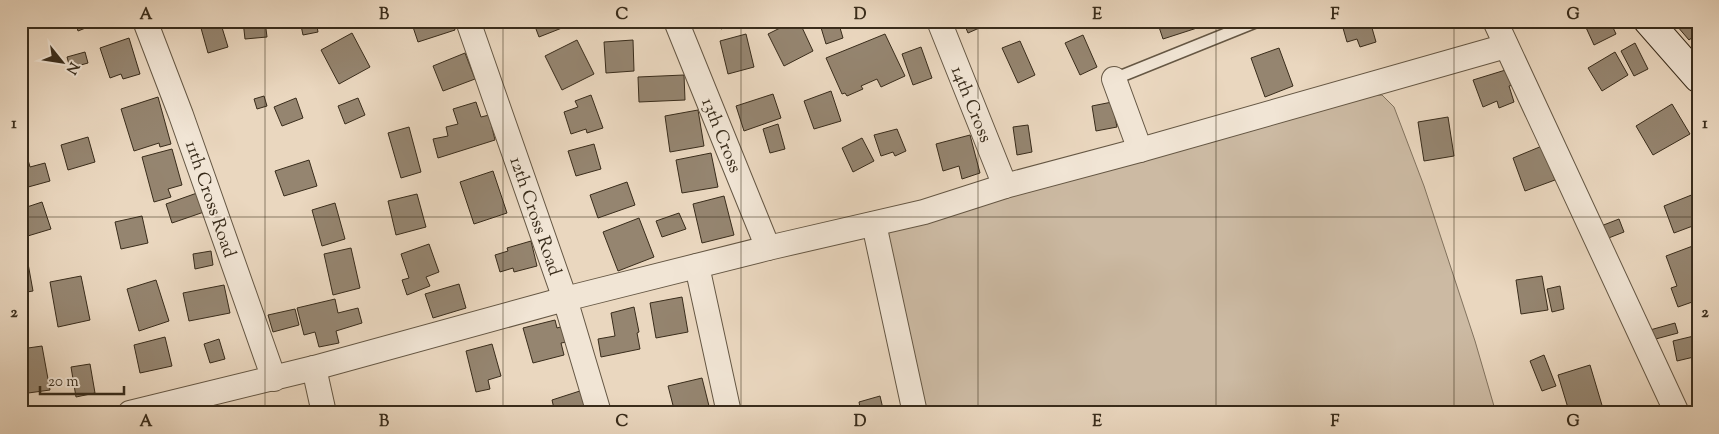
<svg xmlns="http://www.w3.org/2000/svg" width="1719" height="434" viewBox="0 0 1719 434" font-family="'Sorts Mill Goudy',serif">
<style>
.green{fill:#ccbaa3;stroke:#82735f}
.building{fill:#958570;stroke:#392c1b}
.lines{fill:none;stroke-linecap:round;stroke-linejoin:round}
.lane-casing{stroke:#655744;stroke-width:14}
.street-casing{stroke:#655744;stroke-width:26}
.secondary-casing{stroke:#392c1b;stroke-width:30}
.lane{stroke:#f1e5d5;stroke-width:11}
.street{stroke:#f1e5d5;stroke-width:24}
.secondary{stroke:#f1e5d5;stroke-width:28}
.grid{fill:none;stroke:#392c1b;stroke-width:1;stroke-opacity:0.55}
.labels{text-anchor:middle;stroke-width:4.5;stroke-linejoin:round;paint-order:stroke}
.street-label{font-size:18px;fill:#392c1b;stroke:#f1e5d5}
.neatline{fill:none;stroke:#392c1b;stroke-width:2}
.grid-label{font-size:16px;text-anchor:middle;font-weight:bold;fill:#392c1b}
</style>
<rect width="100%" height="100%" fill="#ead7bf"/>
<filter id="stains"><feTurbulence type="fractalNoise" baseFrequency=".004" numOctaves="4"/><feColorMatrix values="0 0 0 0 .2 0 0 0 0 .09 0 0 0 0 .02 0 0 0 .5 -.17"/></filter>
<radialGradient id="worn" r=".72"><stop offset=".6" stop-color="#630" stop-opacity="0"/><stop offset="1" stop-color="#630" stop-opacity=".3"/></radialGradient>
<!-- green -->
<polygon class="green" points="1382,95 1394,107 1424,186 1475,341 1496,413 922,413 885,229 1366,96"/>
<!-- building -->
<g class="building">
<polygon points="75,21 103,21 78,31"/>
<polygon points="199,21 220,21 228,47 208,53"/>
<polygon points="243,21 265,21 267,37 245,39"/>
<polygon points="300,21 316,21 318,32 303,35"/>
<polygon points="411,21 452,21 455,30 418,42"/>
<polygon points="533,21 565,21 567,26 539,37"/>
<polygon points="718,21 750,21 740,26 738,23 721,29"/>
<polygon points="794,21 799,21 813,51 784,66 768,34"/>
<polygon points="819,21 838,21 843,38 826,44"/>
<polygon points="963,21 995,21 968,33"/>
<polygon points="1157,21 1195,21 1197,28 1163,39"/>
<polygon points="1341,21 1370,21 1376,42 1360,47 1357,39 1347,42"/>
<polygon points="1583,21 1610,21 1616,34 1594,45"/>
<polygon points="1682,21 1698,21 1698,33 1689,40 1677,26"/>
<polygon points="352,33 370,67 339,84 321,50"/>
<polygon points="746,34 754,67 728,74 720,41"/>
<polygon points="885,34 905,76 881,87 877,79 861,86 863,89 847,96 845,93 842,94 826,58"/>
<polygon points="1083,35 1097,67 1080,75 1065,43"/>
<polygon points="129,38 140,74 123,79 121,74 110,78 100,48"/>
<polygon points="577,40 594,74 562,90 545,56"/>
<polygon points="633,40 634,71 606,73 604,42"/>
<polygon points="1020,41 1035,75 1018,83 1002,48"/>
<polygon points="1635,43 1648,69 1634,76 1621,51"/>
<polygon points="921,47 932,78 913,85 902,54"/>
<polygon points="1279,48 1293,86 1265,97 1251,58"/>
<polygon points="85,52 88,63 70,68 67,57"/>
<polygon points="1615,52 1628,75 1602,91 1588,68"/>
<polygon points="465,53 475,79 443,91 433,66"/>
<polygon points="1512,68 1518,84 1509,86 1514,102 1499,108 1497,101 1483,107 1473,80"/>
<polygon points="684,75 685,100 639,102 638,77"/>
<polygon points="831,91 841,121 814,129 804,101"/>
<polygon points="773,94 781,118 744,131 736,106"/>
<polygon points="591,95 603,128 587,133 586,129 571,134 564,112 578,107 575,101"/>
<polygon points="264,96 267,106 257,109 254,99"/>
<polygon points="158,97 171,144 160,147 159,143 134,151 121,109"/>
<polygon points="296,98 303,118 282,126 274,107"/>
<polygon points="358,98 365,115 345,124 338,106"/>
<polygon points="476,102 481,117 489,115 495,140 438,158 433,139 448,136 446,127 458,124 453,109"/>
<polygon points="1112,102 1117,127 1096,131 1092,106"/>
<polygon points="1672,104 1690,134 1653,155 1636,126"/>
<polygon points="698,110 704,146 670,152 665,116"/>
<polygon points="1448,117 1454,156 1424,161 1418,122"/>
<polygon points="778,124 785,149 770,153 763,129"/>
<polygon points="1028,125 1032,152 1017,155 1013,127"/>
<polygon points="409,127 421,172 401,178 388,133"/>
<polygon points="897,129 906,151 895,156 893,152 881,156 874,135"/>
<polygon points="970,135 980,173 962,179 959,166 943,171 936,144"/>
<polygon points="88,137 95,162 68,170 61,145"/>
<polygon points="862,138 874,161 853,172 842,148"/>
<polygon points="594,144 601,169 576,176 568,151"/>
<polygon points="1542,146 1555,180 1525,191 1513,158"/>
<polygon points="172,149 182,185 168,189 171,197 154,202 142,157"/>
<polygon points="711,153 718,187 682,193 676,160"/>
<polygon points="27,156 30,167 45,163 50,181 21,189 21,158"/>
<polygon points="309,160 317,186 284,196 275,171"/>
<polygon points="493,171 507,213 474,224 460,182"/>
<polygon points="627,182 635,205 598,218 590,195"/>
<polygon points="197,193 204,212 172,223 166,204"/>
<polygon points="417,194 426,227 396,235 388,201"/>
<polygon points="1694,194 1698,205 1698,224 1674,233 1664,206"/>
<polygon points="724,196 734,235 702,243 693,204"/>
<polygon points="42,202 51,229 21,238 21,209"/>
<polygon points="335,203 345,239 322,246 312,210"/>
<polygon points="679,213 686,229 662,237 656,221"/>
<polygon points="142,216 148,243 121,249 115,222"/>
<polygon points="639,218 654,257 618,271 603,232"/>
<polygon points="1619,219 1624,232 1606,239 1601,226"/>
<polygon points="531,241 537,266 514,272 513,268 500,272 495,255 508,251 507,248"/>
<polygon points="429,244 439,272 426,277 430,286 407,295 402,280 409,278 401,254"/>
<polygon points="1698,244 1698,300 1678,307 1671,288 1677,286 1666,256"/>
<polygon points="351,248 360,288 333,295 324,254"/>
<polygon points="211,251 213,265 195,269 193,254"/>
<polygon points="27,258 33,291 21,293 21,259"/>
<polygon points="81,276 90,320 58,327 50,282"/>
<polygon points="1542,276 1548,310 1521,314 1516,280"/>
<polygon points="156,280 169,321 139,331 127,289"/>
<polygon points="459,284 466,308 433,318 425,294"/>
<polygon points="224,285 230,313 189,321 183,293"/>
<polygon points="1560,286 1564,309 1552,312 1547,289"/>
<polygon points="682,297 688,332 656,338 650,303"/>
<polygon points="335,299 338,313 358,308 362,323 336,331 339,343 319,347 315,332 304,335 297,308"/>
<polygon points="634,307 639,332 637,333 640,349 601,357 598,339 615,336 611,313"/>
<polygon points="295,309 299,325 273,332 268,315"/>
<polygon points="555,320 557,328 564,326 567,342 561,343 564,355 533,363 523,328"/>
<polygon points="1675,323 1678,333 1652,340 1650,330"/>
<polygon points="1698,335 1698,356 1677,361 1673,341"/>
<polygon points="165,337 172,366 140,373 134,345"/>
<polygon points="219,339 225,359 210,363 204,344"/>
<polygon points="492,344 501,376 488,380 490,389 476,392 466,351"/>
<polygon points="42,346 50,390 21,394 21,349"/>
<polygon points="1544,355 1556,386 1542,391 1530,361"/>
<polygon points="90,364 95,393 76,397 71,367"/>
<polygon points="1590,365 1604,412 1578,413 1576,406 1568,408 1558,375"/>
<polygon points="702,378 710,410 675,413 668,386"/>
<polygon points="586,389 592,413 555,413 552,400"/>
<polygon points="880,396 884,413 861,413 859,402"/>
<polygon points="514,406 516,413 497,413 497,412"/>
</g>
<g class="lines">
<defs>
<polyline id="lane" points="1114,79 1258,21"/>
<g id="street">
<polyline points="145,21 181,115 274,379"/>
<polyline points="468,21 565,299 599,413"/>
<polyline points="676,21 768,248"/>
<polyline points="939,21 1005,186"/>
<polyline points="1495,21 1677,413"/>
<polyline points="1114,79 1140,150"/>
<polyline points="874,224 915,413"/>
<polyline points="697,266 729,413"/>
<polyline points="314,368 324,413"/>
<polyline points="130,413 314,368 565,299 768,248 924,212 1005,186 1140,150 1506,46"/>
</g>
<polyline id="secondary" points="1648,21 1698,78"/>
</defs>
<!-- lane casing -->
<use href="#lane" class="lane-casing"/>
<!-- street casing -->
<use href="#street" class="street-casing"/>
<!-- secondary casing -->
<use href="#secondary" class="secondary-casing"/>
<!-- lane -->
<use href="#lane" class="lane"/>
<!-- street -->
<use href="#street" class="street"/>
<!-- secondary -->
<use href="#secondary" class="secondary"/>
</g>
<!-- grid -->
<path class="grid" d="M265,21V413M503,21V413M741,21V413M978,21V413M1216,21V413M1454,21V413M21,217H1698"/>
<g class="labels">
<!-- street labels -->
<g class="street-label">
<text transform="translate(972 104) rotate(68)" y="6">14th Cross</text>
<text transform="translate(722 135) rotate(68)" y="6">13th Cross</text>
<text transform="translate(211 199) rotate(71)" y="6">11th Cross Road</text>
<text transform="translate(536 216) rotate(71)" y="6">12th Cross Road</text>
</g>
</g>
<!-- margin -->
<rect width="1719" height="434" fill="none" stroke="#ead7bf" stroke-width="55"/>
<!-- north arrow -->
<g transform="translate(62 62) rotate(120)" stroke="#f1e5d5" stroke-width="4" paint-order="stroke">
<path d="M0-4L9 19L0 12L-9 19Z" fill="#392c1b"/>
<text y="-8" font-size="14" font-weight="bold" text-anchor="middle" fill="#392c1b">N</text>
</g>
<!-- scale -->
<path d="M40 386v8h84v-8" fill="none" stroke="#392c1b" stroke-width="2.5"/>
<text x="48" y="386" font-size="15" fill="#392c1b" stroke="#f1e5d5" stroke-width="4" paint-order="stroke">20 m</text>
<rect x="28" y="28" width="1664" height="378" class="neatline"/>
<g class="grid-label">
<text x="146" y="19">A</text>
<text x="384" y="19">B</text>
<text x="622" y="19">C</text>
<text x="860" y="19">D</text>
<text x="1097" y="19">E</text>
<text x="1335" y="19">F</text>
<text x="1573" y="19">G</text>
<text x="14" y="128">1</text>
<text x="1705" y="128">1</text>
<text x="14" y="317">2</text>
<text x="1705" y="317">2</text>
<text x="146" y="426">A</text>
<text x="384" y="426">B</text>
<text x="622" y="426">C</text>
<text x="860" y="426">D</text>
<text x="1097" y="426">E</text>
<text x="1335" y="426">F</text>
<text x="1573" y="426">G</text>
</g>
<rect width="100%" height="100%" filter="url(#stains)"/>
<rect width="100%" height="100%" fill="url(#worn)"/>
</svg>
